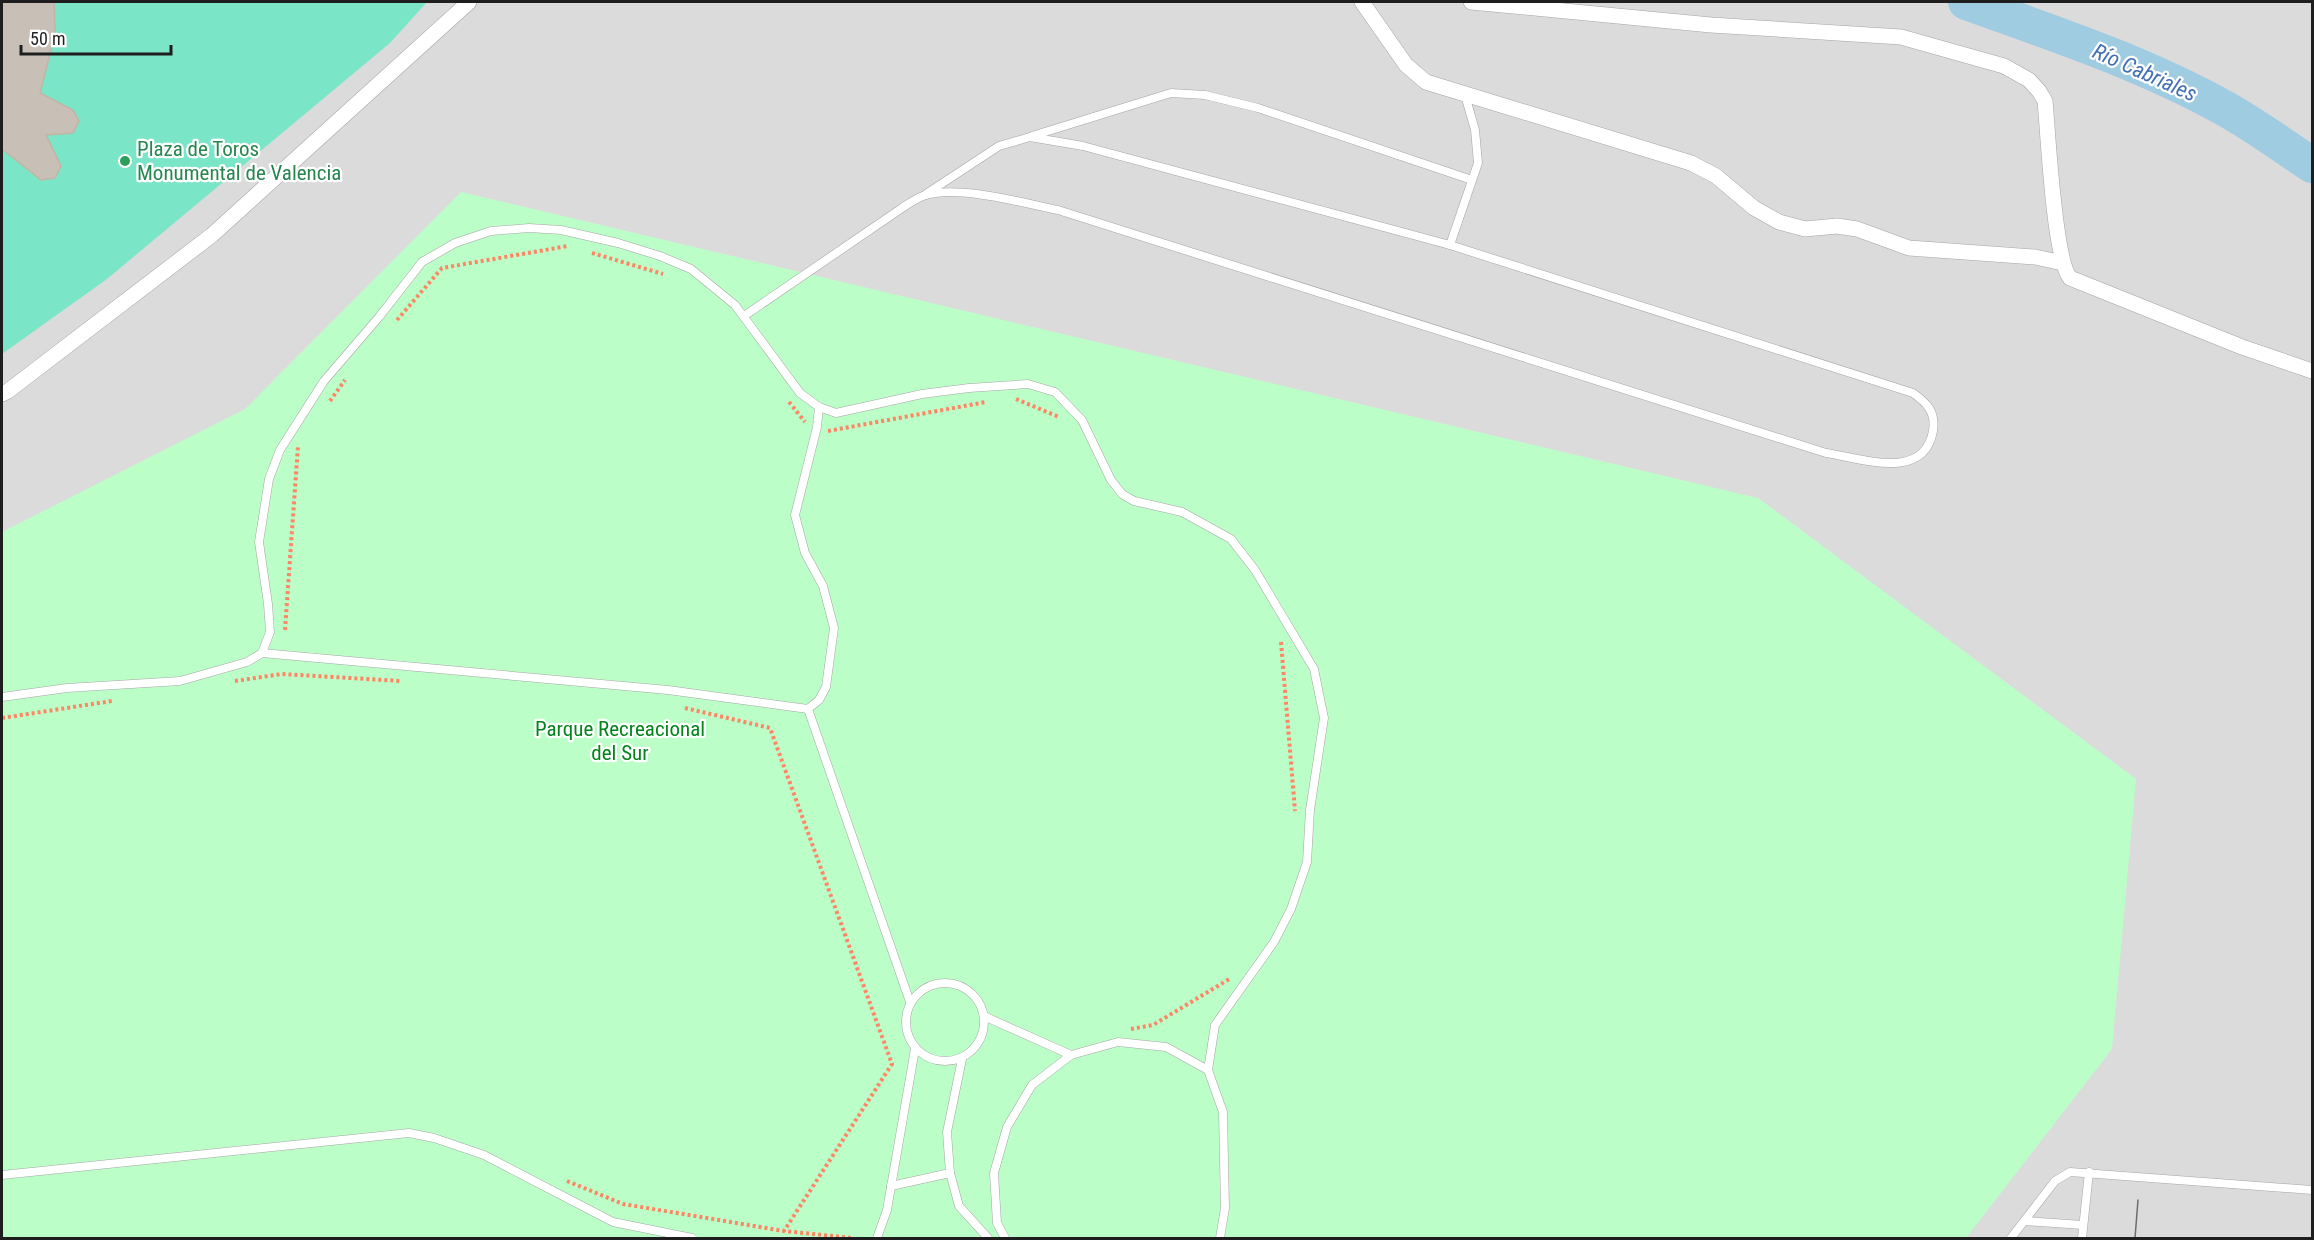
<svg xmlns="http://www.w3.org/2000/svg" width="2314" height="1240" viewBox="0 0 2314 1240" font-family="'Roboto Condensed',sans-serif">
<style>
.residential{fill:#dcdbdb}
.park{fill:#bcfec8}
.pitch{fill:#7be5c7}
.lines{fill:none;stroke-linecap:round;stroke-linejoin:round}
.river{stroke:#a0cce1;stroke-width:36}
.building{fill:#c8c0b6;stroke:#c3b5a4;stroke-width:1.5}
.service-casing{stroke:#a5a5a5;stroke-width:9}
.minor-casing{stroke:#a5a5a5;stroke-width:16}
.path{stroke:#ff8565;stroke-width:4;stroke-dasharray:3 3;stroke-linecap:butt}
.service{stroke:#fff;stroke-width:8}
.minor{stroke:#fff;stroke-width:15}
.tram{stroke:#6c6c6c;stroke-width:1.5}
.leisure-dot{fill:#2e9e5b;stroke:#fff;stroke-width:2}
.labels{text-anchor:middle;stroke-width:4.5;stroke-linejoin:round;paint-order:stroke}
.leisure-label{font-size:21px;fill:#27864d;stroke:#fff;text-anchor:start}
.park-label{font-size:21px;fill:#03851b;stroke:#fff}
.water-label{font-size:22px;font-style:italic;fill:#4370b5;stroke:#fff}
</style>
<rect width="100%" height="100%" fill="#f0ede3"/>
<!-- residential -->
<rect class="residential" x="2" y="2" width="2310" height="1236"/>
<!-- park -->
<polygon class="park" points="461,192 1758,498 2136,779 2112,1049 1966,1238 2,1238 2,532 245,409"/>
<!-- pitch -->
<polygon class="pitch" points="2,2 427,2 390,43 107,279 2,354"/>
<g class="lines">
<!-- river -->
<path class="river" d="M1966,2C2053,33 2143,63 2224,108C2255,125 2283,146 2312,165"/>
</g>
<!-- building -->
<polygon class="building" points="2,2 54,2 55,34 40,93 73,110 79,121 73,133 46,135 61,166 55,178 41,180 2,149"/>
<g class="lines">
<defs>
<g id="service">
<polyline points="1032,136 1171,93 1205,95 1258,108 1472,180"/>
<polyline points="926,194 999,146 1030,137 1083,146 1450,245"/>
<path d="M744,316L902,208C908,204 915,199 923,196C956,184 1023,203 1058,210L1826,453C1861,458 1924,482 1933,431C1936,412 1927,403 1913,393L1450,245L1478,163L1475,130L1465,95"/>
<polyline points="262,653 668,690 808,709 819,700 826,687 834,628 823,586 805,553 795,515 817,427 819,407"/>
<polyline points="2,697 67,688 180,681 247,662 262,653 270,632 268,604 259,542 269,479 280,450 324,381 379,317 422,262 455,243 491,231 529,228 561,230 618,243 660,256 691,269 735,305 800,393 819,407 836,413 922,394 969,388 1028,384 1055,392 1082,420 1111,480 1122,494 1134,501 1182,512 1231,539 1255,570 1314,669 1324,718 1310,810 1307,862 1291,909 1274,942 1215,1025 1208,1070 1223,1112 1225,1208 1220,1238"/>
<polyline points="808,709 910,1002"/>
<circle cx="945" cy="1022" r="39"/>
<polyline points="986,1017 1071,1055"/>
<polyline points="962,1059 947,1132 950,1173 959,1206 988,1238"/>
<polyline points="2,1175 409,1133 434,1138 484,1155 613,1222 692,1238"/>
<polyline points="891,1186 950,1173"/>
<polyline points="2025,1221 2083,1225"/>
<polyline points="877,1238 887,1210 915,1049"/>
<polyline points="1005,1238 997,1223 994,1173 1007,1127 1032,1085 1071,1055 1118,1042 1166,1047 1208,1070"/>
<polyline points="2011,1238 2055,1181 2070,1172 2312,1190"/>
<polyline points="2082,1238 2089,1172"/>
</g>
<g id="minor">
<polyline points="1362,2 1406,65 1426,82 1691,163 1716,176 1754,208 1779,222 1805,229 1837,226 1857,229 1909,248 2035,257 2063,263"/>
<path d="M1471,2L1711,25L1901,37L2004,66L2029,80L2039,91L2045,101C2048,132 2054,259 2070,278L2242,347L2312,371"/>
<polyline points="2,394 8,391 212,235 469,2"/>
</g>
</defs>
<!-- service casing -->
<use href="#service" class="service-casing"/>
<!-- minor casing -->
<use href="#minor" class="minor-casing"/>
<!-- path -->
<g class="path">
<polyline points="592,253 663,274"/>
<polyline points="397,320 442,268 568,246"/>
<polyline points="1016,399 1059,417"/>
<polyline points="330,401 345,380"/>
<polyline points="789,402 805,422"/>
<polyline points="828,431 986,402"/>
<polyline points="285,630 298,446"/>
<polyline points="1281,642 1295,811"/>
<polyline points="235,681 282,674 401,681"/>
<polyline points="685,708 770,728 892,1064 784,1231"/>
<polyline points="2,718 112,701"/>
<polyline points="1131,1029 1153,1025 1231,978"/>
<polyline points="567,1181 623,1204 784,1231 852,1238"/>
</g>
<!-- service -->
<use href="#service" class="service"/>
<!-- minor -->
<use href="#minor" class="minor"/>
<!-- tram -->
<polyline class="tram" points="2135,1238 2138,1200"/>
</g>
<!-- markers -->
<circle class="leisure-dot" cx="125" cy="161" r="6"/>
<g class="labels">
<!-- leisure labels -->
<g class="leisure-label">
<text x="137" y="156">Plaza de Toros<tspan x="137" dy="24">Monumental de Valencia</tspan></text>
</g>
<!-- park labels -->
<g class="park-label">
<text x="620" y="736">Parque Recreacional<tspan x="620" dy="24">del Sur</tspan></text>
</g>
<!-- water labels -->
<g class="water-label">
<text transform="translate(2145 72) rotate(24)" y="8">Río Cabriales</text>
</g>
</g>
<!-- border -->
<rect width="2314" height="1240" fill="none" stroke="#1e1e1e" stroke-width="6"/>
<!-- scale -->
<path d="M21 45v9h150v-9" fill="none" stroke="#1e1e1e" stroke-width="3"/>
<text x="30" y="45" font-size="18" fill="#1e1e1e" stroke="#ffffff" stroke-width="4.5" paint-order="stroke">50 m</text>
</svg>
